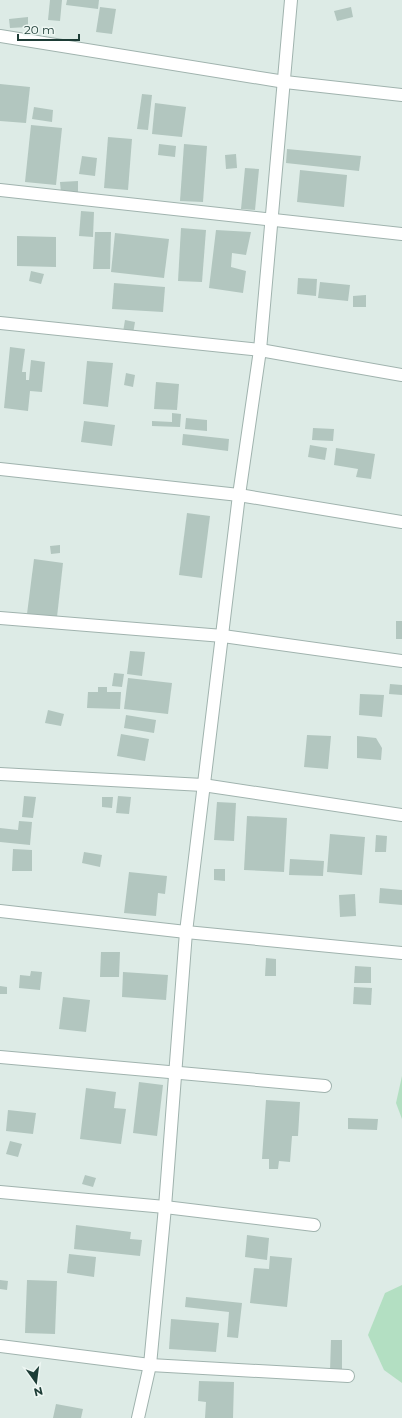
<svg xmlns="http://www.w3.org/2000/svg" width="402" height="1418" viewBox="0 0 402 1418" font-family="Montserrat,sans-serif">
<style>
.green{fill:#b3dfc2}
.building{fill:#b2c6bf}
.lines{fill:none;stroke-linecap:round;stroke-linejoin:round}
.street-casing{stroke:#a0b3ae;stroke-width:14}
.street{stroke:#fff;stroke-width:12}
</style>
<rect width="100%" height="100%" fill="#ddebe6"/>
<!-- green -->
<g class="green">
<polygon points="402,1076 402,1119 396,1103"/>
<polygon points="402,1285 402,1383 384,1370 368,1335 385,1293"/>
</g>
<!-- building -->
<g class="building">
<polygon points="50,0 62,0 60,21 48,20"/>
<polygon points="67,0 99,0 98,9 66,5"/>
<polygon points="100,7 116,9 112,34 96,32"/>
<polygon points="351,7 353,17 337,21 334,11"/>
<polygon points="28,17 28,27 10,28 9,19"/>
<polygon points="0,84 30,87 26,123 0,121"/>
<polygon points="142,94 152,95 148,130 137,129"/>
<polygon points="155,103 186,107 182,137 152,134"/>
<polygon points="34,107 53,110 52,122 32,119"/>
<polygon points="31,125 62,128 56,185 25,182"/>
<polygon points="108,137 132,139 128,190 104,188"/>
<polygon points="159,144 176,146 175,157 158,155"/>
<polygon points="184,144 207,146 203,202 180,201"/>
<polygon points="287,149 361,156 359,171 286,163"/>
<polygon points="236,154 237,168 226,169 225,155"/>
<polygon points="82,156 97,158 95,176 79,174"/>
<polygon points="245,168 259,169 255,210 241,209"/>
<polygon points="300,170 347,175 344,207 297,202"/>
<polygon points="78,181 78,192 61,193 60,182"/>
<polygon points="81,211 94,212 93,237 79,236"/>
<polygon points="181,228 206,230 202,282 178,281"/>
<polygon points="216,230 251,232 246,255 232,253 231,267 246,271 243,293 209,288"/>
<polygon points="95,232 111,232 110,269 93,269"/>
<polygon points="115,233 169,239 164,278 111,272"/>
<polygon points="17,236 56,237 56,267 17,266"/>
<polygon points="31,271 44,274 41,284 29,281"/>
<polygon points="298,278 317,279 316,296 297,294"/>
<polygon points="320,282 350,285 348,301 318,298"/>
<polygon points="114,283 165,287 163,312 112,309"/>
<polygon points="366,295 366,307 353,307 353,296"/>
<polygon points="125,320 135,322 133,334 123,332"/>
<polygon points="10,347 25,349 22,372 26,372 26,380 29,380 31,360 45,362 42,392 30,391 28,411 4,408"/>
<polygon points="87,361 113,363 108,407 83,404"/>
<polygon points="126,373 135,375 133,387 124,385"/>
<polygon points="156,382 179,384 177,410 154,409"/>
<polygon points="172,413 181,414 180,427 152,426 152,421 172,422"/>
<polygon points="186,418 207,420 207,431 185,429"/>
<polygon points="84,421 115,425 112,446 81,442"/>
<polygon points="313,428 334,429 333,441 312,440"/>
<polygon points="183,434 229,439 228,451 182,445"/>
<polygon points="310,445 327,448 325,460 308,457"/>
<polygon points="336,448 375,454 371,479 356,477 358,469 334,465"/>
<polygon points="187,513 210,516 202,578 179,575"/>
<polygon points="60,545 60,553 51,554 50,546"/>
<polygon points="34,559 63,563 57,617 27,614"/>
<rect x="396" y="621" width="6" height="18"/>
<polygon points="130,651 145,652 142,676 127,674"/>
<polygon points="114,673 124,674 122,687 112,686"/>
<polygon points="128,678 172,683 168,714 124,709"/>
<polygon points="390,684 402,685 402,695 389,694"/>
<polygon points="98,687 107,687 107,692 121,692 120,709 87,708 88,692 98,692"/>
<polygon points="360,694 384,695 382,717 359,715"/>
<polygon points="48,710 64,714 61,726 45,723"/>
<polygon points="126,715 156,720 154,733 124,728"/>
<polygon points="121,734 149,739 145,761 117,756"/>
<polygon points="307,735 331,736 328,769 304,767"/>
<polygon points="357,736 376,738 382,748 381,760 357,758"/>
<polygon points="24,796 36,797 33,818 22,817"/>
<polygon points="118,796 131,797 129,814 116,813"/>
<polygon points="102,797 113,797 112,808 102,807"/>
<polygon points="217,802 236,803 234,841 214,840"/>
<polygon points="247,816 287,818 284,872 244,870"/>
<polygon points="19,821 32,822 30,845 0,842 0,828 18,830"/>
<polygon points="330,834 365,837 362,875 327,872"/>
<polygon points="376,835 387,836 386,852 375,852"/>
<polygon points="13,849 32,850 32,871 12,871"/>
<polygon points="84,852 102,855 100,867 82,863"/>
<polygon points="290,859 324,861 323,876 289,875"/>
<polygon points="214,869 225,869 225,881 214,880"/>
<polygon points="129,872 167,876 165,894 158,893 156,916 124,913"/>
<polygon points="380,888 402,890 402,905 379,903"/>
<polygon points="355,894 356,916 340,917 339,895"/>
<polygon points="101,952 120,952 119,977 100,977"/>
<polygon points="266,958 276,959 276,976 265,976"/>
<polygon points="355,966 371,967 371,983 354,983"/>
<polygon points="31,971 42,972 40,990 19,988 20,975 30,976"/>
<polygon points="123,972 168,975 166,1000 122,997"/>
<polygon points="0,986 7,987 7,994 0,994"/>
<polygon points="354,987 372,988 371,1005 353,1004"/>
<polygon points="63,997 90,1000 86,1032 59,1029"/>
<polygon points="139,1082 163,1085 157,1136 133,1133"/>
<polygon points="86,1088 116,1092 114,1108 126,1109 121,1144 80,1139"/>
<polygon points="266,1100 300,1102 298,1136 292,1136 290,1162 279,1161 278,1169 269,1169 269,1159 262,1159"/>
<polygon points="8,1110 36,1113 33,1134 6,1131"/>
<polygon points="348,1118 378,1119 377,1130 348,1129"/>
<polygon points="10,1141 22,1144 18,1157 6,1154"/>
<polygon points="85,1175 96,1178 93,1187 82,1184"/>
<polygon points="76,1225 131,1232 130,1239 142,1240 140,1256 74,1249"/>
<polygon points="247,1235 269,1238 267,1260 245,1257"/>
<polygon points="69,1254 96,1257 94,1277 67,1273"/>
<polygon points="270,1256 292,1258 287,1307 250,1303 254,1268 269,1269"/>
<polygon points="0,1280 8,1281 7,1290 0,1289"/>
<polygon points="27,1280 57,1281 55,1334 25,1333"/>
<polygon points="186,1297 242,1303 238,1338 227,1337 229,1312 185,1307"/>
<polygon points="171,1319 219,1323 216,1352 169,1349"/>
<polygon points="331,1340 342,1340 342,1371 330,1371"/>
<polygon points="199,1381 234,1382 233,1418 205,1418 206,1402 198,1401"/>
<polygon points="56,1404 83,1409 81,1418 53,1418"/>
</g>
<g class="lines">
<defs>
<g id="street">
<polyline points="0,36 285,82 402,95"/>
<polyline points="0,190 402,234"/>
<polyline points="0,323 260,350 402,375"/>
<polyline points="0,469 239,495 402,522"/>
<polyline points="0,618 223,636 402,661"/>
<polyline points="0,774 203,785 402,815"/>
<polyline points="0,911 186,932 402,953"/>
<polyline points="0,1057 325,1086"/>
<polyline points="0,1192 165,1207 314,1225"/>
<polyline points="0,1346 150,1365 348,1376"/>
<polyline points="138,1418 150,1365 165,1207 186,932 239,495 260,350 291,0"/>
</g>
</defs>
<!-- street casing -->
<use href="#street" class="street-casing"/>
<!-- street -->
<use href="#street" class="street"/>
</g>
<!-- north arrow -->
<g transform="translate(36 1382) rotate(166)" stroke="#eef7f3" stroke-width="3" paint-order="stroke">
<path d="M0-3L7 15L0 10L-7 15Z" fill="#1d3c36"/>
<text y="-6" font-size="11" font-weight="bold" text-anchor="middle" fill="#1d3c36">N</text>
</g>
<!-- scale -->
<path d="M18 34v6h61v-6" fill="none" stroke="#1d3c36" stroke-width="2"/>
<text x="24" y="34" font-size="12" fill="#1d3c36" stroke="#eef7f3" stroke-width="3" paint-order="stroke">20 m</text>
</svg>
